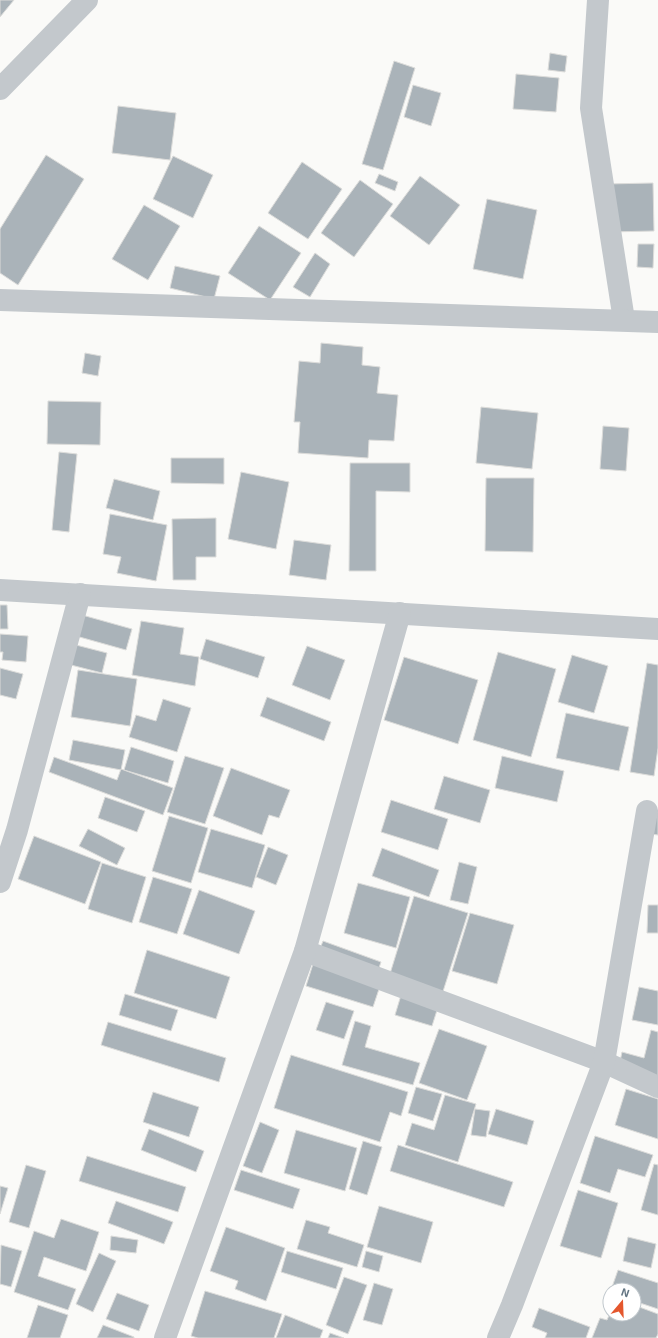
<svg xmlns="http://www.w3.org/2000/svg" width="658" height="1338" viewBox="0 0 658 1338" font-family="'Exo 2',sans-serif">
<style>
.building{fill:#aab3b9;stroke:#dcdcda}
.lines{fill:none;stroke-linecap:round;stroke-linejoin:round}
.street{stroke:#c3c8cc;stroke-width:22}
</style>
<rect width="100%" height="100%" fill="#fafaf8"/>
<!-- building -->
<g class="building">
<polygon points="0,0 14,0 0,17"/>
<polygon points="550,53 567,56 565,72 548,70"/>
<polygon points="394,61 415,68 383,170 362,164"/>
<polygon points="516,74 559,78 556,112 513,109"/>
<polygon points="413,85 441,93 431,126 404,117"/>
<polygon points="118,106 176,113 170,160 112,153"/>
<polygon points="46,155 84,179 18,285 0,273 0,229"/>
<polygon points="173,156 213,175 193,218 153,199"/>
<polygon points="302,162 342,189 308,239 268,213"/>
<polygon points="379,174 398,182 395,191 375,183"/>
<polygon points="420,176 460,205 429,245 390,216"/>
<polygon points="360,180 393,204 354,257 321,233"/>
<polygon points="653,183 654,231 607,232 606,184"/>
<polygon points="487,199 537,210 523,279 473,269"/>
<polygon points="144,205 180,226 148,280 112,259"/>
<polygon points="259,226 301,253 270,300 228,273"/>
<polygon points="638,244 654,244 653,268 637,267"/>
<polygon points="315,253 330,264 310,297 293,287"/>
<polygon points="175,266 220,276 214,299 170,288"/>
<polygon points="321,343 363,347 362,365 380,367 377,393 398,395 394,441 369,440 368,458 298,453 300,422 294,422 299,361 320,363"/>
<polygon points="85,353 101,356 98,376 82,373"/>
<polygon points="48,401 101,402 100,445 47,444"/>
<polygon points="481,407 538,413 532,469 476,463"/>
<polygon points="603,426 629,428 626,471 600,469"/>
<polygon points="59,452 77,454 69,532 52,530"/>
<polygon points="171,458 224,458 224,484 171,483"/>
<polygon points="350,463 410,463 410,492 376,491 376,571 349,571"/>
<polygon points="241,472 289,482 276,549 228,539"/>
<polygon points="486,478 534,478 533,552 485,551"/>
<polygon points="114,479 160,491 153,520 106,508"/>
<polygon points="110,514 167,525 156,581 117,573 121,557 103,554"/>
<polygon points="216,518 216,557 196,557 196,580 173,580 172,519"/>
<polygon points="294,540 331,545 326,580 289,575"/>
<polygon points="0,605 7,605 8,629 0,629"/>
<polygon points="82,615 132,629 126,650 76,636"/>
<polygon points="141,621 184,628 180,654 199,657 195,686 132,675"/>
<polygon points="0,634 28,636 26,662 2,660 3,652 0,652"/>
<polygon points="206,639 265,657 258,678 200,659"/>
<polygon points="76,645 107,653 102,673 71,665"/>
<polygon points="307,646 345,660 330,700 292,685"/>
<polygon points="498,652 556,669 531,757 473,740"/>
<polygon points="572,655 608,666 594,713 558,702"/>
<polygon points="404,657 478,680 458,744 384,720"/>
<polygon points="647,663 658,665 658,748 654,776 630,772"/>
<polygon points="0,668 23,674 16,699 0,695"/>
<polygon points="78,670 137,679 130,726 71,717"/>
<polygon points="267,697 331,722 324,741 260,716"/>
<polygon points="163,699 191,708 177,752 129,737 136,715 156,721"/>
<polygon points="566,713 629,727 619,771 556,758"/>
<polygon points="73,740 125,750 121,770 69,760"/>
<polygon points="131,747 174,761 168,783 124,770"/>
<polygon points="185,756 224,768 205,824 167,812"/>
<polygon points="502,756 564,771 557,802 495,788"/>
<polygon points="54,757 117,780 121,769 173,788 163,815 49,772"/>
<polygon points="231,768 290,790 279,818 269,815 262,835 213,816"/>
<polygon points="444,776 490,790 480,823 434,809"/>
<polygon points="105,797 145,811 137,832 98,818"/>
<polygon points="391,800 448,819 438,850 381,832"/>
<polygon points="653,812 658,812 658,835 651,834"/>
<polygon points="169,816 208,828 191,883 152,871"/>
<polygon points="88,829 125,848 117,865 79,846"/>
<polygon points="211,829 265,845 252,888 198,872"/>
<polygon points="34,836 101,862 85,904 18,879"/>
<polygon points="268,847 288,855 276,885 256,877"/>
<polygon points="382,848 439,870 429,897 372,876"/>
<polygon points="459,862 477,867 468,904 450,900"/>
<polygon points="102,863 146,877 132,923 88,909"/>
<polygon points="153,877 192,889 177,934 139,922"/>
<polygon points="358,883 410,897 396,948 344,933"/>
<polygon points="199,890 255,911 239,954 183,934"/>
<polygon points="414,896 468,913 432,1026 395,1015 405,982 389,977"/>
<polygon points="648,905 658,905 658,933 647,933"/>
<polygon points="470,913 514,925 497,984 452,971"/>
<polygon points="323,941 381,962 374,982 315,961"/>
<polygon points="147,950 230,977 216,1019 134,993"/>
<polygon points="313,964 380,986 373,1007 306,986"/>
<polygon points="639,987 658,991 658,1025 632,1020"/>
<polygon points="125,994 178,1010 171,1031 119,1015"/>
<polygon points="326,1002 354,1011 344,1039 316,1030"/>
<polygon points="355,1021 371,1026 365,1047 420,1063 413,1085 342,1065"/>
<polygon points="108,1022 226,1058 219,1082 101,1045"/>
<polygon points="439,1029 487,1046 467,1100 419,1083"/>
<polygon points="651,1030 658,1032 658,1085 617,1076 622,1052 644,1058"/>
<polygon points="291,1055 408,1092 401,1116 390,1112 380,1142 274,1108"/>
<polygon points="416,1087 442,1094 433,1121 408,1113"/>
<polygon points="626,1089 658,1099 658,1139 615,1125"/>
<polygon points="153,1092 199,1107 189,1137 143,1122"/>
<polygon points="445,1095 476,1104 458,1162 405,1145 412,1123 434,1130"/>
<polygon points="475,1109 490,1111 486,1137 471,1135"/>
<polygon points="496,1109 534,1121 527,1145 488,1134"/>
<polygon points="260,1122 279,1130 262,1173 243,1166"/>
<polygon points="149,1129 204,1151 196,1172 141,1150"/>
<polygon points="296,1130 357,1148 345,1191 284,1173"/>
<polygon points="595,1136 653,1155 645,1177 618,1169 610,1193 580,1183"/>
<polygon points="363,1141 382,1147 367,1195 349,1189"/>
<polygon points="398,1145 513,1182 504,1207 390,1171"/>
<polygon points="87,1156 186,1187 178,1212 79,1181"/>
<polygon points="654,1164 658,1165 658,1215 641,1210"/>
<polygon points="26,1165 46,1171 29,1228 9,1222"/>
<polygon points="241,1170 300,1189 293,1209 234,1190"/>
<polygon points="0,1186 8,1188 0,1214"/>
<polygon points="578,1190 618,1203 601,1258 560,1246"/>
<polygon points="116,1201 173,1222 164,1244 108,1223"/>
<polygon points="379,1206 433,1222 421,1263 367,1247"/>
<polygon points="61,1219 99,1232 86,1271 44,1257 38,1276 76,1289 68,1310 14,1292 34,1231 54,1238"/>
<polygon points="306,1220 330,1227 328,1233 364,1245 357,1267 297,1249"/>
<polygon points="226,1227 285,1248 266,1301 235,1289 238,1281 210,1271"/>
<polygon points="111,1236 138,1240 136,1253 110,1250"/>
<polygon points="628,1237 656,1244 651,1268 623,1261"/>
<polygon points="1,1245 22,1251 11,1287 0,1284"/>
<polygon points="287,1251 343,1268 336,1289 281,1272"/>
<polygon points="366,1251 383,1256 379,1272 362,1267"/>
<polygon points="99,1253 116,1261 93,1312 76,1304"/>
<polygon points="618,1270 658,1283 658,1309 634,1301 634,1290 611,1290"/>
<polygon points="344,1277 367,1285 348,1334 326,1325"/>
<polygon points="374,1283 393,1289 382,1325 363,1320"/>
<polygon points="205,1291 282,1314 274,1338 198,1338 191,1336"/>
<polygon points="117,1293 149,1305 139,1331 106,1319"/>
<polygon points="38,1305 68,1315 60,1338 27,1338"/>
<polygon points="634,1305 658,1314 658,1334 656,1338 592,1338 600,1318 607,1320 610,1313 634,1314"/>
<polygon points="539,1308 590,1327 586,1338 545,1338 547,1333 532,1327"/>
<polygon points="285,1315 323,1330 320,1338 276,1338"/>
<polygon points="103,1325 134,1337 134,1338 97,1338"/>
<polygon points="330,1333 344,1338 328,1338"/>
</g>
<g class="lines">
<!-- street -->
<g class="street">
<polyline points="598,0 591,108 624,320"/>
<polyline points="0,89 87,0"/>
<polyline points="0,300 658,322"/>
<polyline points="0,590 658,629"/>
<polyline points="0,882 17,830 80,594"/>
<polyline points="305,951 604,1062 658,1087"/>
<polyline points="165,1338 305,951 400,613"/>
<polyline points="498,1338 512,1305 604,1062 647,811"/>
</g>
</g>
<!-- north arrow -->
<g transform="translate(622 1302) rotate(19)"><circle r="19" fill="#ffffff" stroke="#c1c8cd"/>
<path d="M0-3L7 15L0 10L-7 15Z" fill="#e4572e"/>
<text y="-6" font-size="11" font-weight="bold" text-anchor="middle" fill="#657683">N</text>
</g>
</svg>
